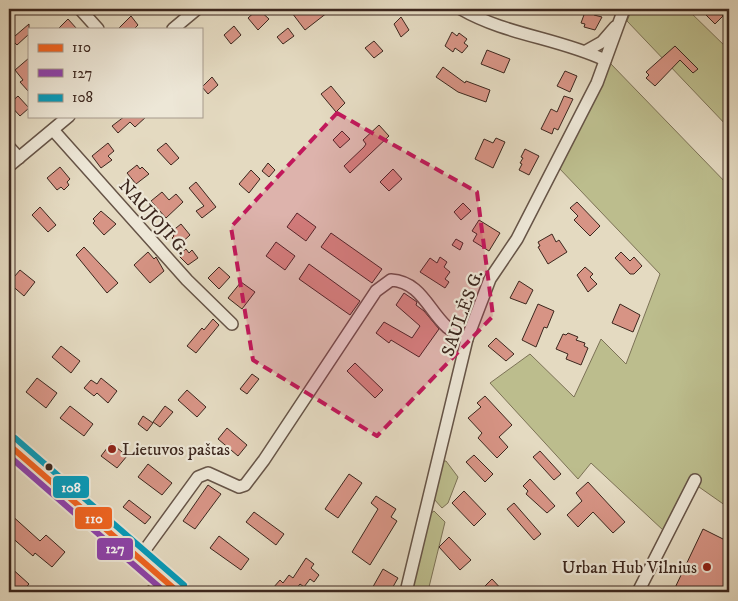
<svg xmlns="http://www.w3.org/2000/svg" width="738" height="601" viewBox="0 0 738 601" font-family="'IM FELL DW Pica',serif">
<style>
.green{fill:#bcbd8d;stroke:#7c7256}
.building{fill:#d79485;stroke:#3c271e}
.lines{fill:none;stroke-linecap:round;stroke-linejoin:round}
.minor-casing{stroke:#665447;stroke-width:14}
.major-casing{stroke:#3c271e;stroke-width:18}
.minor{stroke:#ede7d7;stroke-width:11}
.major{stroke:#e4dac1;stroke-width:15}
.bus-1-casing{stroke:#ede7d7;stroke-width:10}
.bus-2-casing{stroke:#ede7d7;stroke-width:10}
.bus-3-casing{stroke:#ede7d7;stroke-width:10}
.bus-1{stroke:#f26522;stroke-width:6}
.bus-2{stroke:#8e44ad;stroke-width:6}
.bus-3{stroke:#069cbc;stroke-width:6}
.marked{fill:#c2185b;fill-opacity:0.2;stroke:#c2185b;stroke-width:4;stroke-dasharray:10 6;stroke-linejoin:round}
.poi-dot{fill:#8f2418;stroke:#ede7d7;stroke-width:2}
.bus-dot{fill:#3c271e;stroke:#ede7d7;stroke-width:2}
.labels{text-anchor:middle;stroke-width:4.5;stroke-linejoin:round;paint-order:stroke}
.street-label{font-size:18px;fill:#3c271e;stroke:#ede7d7}
.poi-label{font-size:18px;fill:#3c271e;stroke:#ede7d7;text-anchor:start}
.line-badge{stroke:#ede7d7;stroke-width:2}
.badge-label{font-size:14px;text-anchor:middle;font-weight:bold;fill:#fff}
</style>
<rect width="100%" height="100%" fill="#e4dac1"/>
<filter id="stains"><feTurbulence type="fractalNoise" baseFrequency=".004" numOctaves="4"/><feColorMatrix values="0 0 0 0 .2 0 0 0 0 .09 0 0 0 0 .02 0 0 0 .5 -.17"/></filter>
<radialGradient id="worn" r=".72"><stop offset=".6" stop-color="#630" stop-opacity="0"/><stop offset="1" stop-color="#630" stop-opacity=".3"/></radialGradient>
<!-- green -->
<g class="green">
<polygon points="632,9 687,9 729,50 729,128 627,21"/>
<polygon points="610,63 729,186 729,508 689,480 664,531 591,463 578,479 490,383 530,354 574,397 601,339 626,364 660,274 559,168"/>
<polygon points="443,461 446,461 458,477 448,503 442,508 434,499"/>
<polygon points="434,511 445,522 429,587 425,592 412,592 430,514"/>
<polygon points="154,582 166,592 138,592"/>
</g>
<!-- building -->
<g class="building">
<polygon points="258,9 269,19 258,30 248,18"/>
<polygon points="289,9 332,9 305,30"/>
<polygon points="588,9 596,10 594,15 602,17 595,30 584,27 585,24 581,23 585,12 587,13"/>
<polygon points="700,9 716,9 723,16 715,24"/>
<polygon points="131,16 138,25 134,29 118,29"/>
<polygon points="401,17 409,30 401,37 394,24"/>
<polygon points="68,19 77,29 58,29"/>
<polygon points="29,24 29,34 17,45 14,42 9,47 9,28 15,36"/>
<polygon points="234,26 241,35 231,44 224,35"/>
<polygon points="288,28 294,36 283,44 277,37"/>
<polygon points="452,32 457,36 459,33 467,39 464,43 468,46 462,53 455,48 453,52 445,46"/>
<polygon points="374,41 383,51 374,58 365,48"/>
<polygon points="675,46 698,69 693,73 680,60 655,86 646,78 649,75 646,72"/>
<polygon points="487,50 510,59 504,73 481,64"/>
<polygon points="29,58 29,92 20,82 23,80 15,70"/>
<polygon points="443,67 465,83 466,81 490,90 486,102 458,92 436,77"/>
<polygon points="565,71 577,76 570,92 557,86"/>
<polygon points="212,77 218,85 208,94 202,87"/>
<polygon points="331,86 345,103 336,112 321,94"/>
<polygon points="18,96 29,108 20,116 9,104"/>
<polygon points="564,96 573,99 558,130 554,128 552,134 541,129 551,109 557,112"/>
<polygon points="125,116 147,116 135,127 130,122 118,133 112,126"/>
<polygon points="379,125 389,136 350,173 344,166 364,147 366,144 363,140"/>
<polygon points="342,131 350,139 340,148 333,140"/>
<polygon points="496,138 505,142 493,168 475,159 484,139 493,143"/>
<polygon points="108,143 114,151 108,156 112,160 101,168 92,156"/>
<polygon points="166,143 179,158 171,165 157,150"/>
<polygon points="525,149 539,156 529,175 519,170 522,164 520,163 523,158 521,157"/>
<polygon points="268,163 275,170 269,177 262,171"/>
<polygon points="137,165 140,169 142,167 149,174 136,184 127,173"/>
<polygon points="60,167 70,179 67,182 69,185 64,190 61,187 57,190 47,178"/>
<polygon points="393,169 402,179 389,191 380,182"/>
<polygon points="251,170 260,179 249,193 239,184"/>
<polygon points="196,182 216,207 202,218 196,211 204,206 189,188"/>
<polygon points="162,192 169,200 176,194 183,202 166,218 151,201"/>
<polygon points="577,202 600,226 590,236 574,220 578,216 570,208"/>
<polygon points="463,203 471,211 461,220 454,212"/>
<polygon points="40,207 56,225 48,232 32,215"/>
<polygon points="101,211 116,224 104,235 93,223 95,221 93,219"/>
<polygon points="297,213 316,227 306,241 287,227"/>
<polygon points="479,220 500,233 489,251 473,241 477,234 472,231"/>
<polygon points="181,224 190,235 178,246 172,238 174,236 171,232"/>
<polygon points="331,233 382,269 372,283 321,247"/>
<polygon points="552,234 556,242 559,240 567,252 548,264 538,247 540,246 538,242"/>
<polygon points="456,239 463,243 460,250 452,245"/>
<polygon points="276,242 295,256 285,270 266,256"/>
<polygon points="84,247 118,283 107,293 76,255"/>
<polygon points="186,249 189,253 192,250 198,258 188,265 178,255"/>
<polygon points="148,252 154,259 156,257 164,271 150,283 134,265"/>
<polygon points="621,252 630,261 634,257 642,266 634,274 630,274 615,258"/>
<polygon points="440,257 447,262 444,267 450,272 445,279 449,282 445,288 420,272 430,258 437,263"/>
<polygon points="309,264 360,301 350,315 299,279"/>
<polygon points="219,267 230,277 219,289 208,278"/>
<polygon points="585,267 593,274 590,277 597,284 588,292 577,275"/>
<polygon points="20,270 35,282 24,296 9,283"/>
<polygon points="519,281 533,290 526,304 510,298"/>
<polygon points="241,282 255,292 242,309 228,298"/>
<polygon points="404,293 417,302 416,305 424,311 439,329 419,357 391,340 389,343 376,333 384,322 412,338 420,326 396,305"/>
<polygon points="538,304 554,311 547,328 544,327 536,347 522,340"/>
<polygon points="620,304 640,315 633,332 612,323"/>
<polygon points="213,319 219,325 196,353 187,346 202,328 204,330"/>
<polygon points="568,333 578,337 576,340 585,343 584,346 588,348 581,365 566,359 568,354 556,349 563,334 566,335"/>
<polygon points="496,338 514,354 506,361 488,346"/>
<polygon points="61,346 80,361 71,373 52,357"/>
<polygon points="355,363 383,390 375,398 347,371"/>
<polygon points="252,374 259,379 247,394 240,389"/>
<polygon points="37,378 57,393 46,408 26,392"/>
<polygon points="101,378 117,391 108,403 97,393 94,396 84,388 91,380 97,384"/>
<polygon points="187,390 206,407 197,417 178,400"/>
<polygon points="485,396 512,425 499,437 508,447 497,458 478,438 482,433 468,418 481,407 477,403"/>
<polygon points="70,406 93,424 84,436 60,418"/>
<polygon points="165,406 173,412 160,427 153,422"/>
<polygon points="143,416 153,423 147,431 138,424"/>
<polygon points="227,428 247,445 238,456 218,439"/>
<polygon points="111,443 127,456 117,468 101,456"/>
<polygon points="540,451 561,474 554,480 533,457"/>
<polygon points="474,455 493,474 485,482 466,462"/>
<polygon points="148,464 172,483 162,495 138,477"/>
<polygon points="349,474 362,483 338,518 325,509"/>
<polygon points="530,479 555,506 547,513 526,494 528,491 523,486"/>
<polygon points="588,482 625,522 613,533 593,512 578,527 567,515 582,501 576,493"/>
<polygon points="208,485 221,494 195,529 183,521"/>
<polygon points="464,491 486,514 474,526 452,503"/>
<polygon points="376,496 396,509 391,517 397,521 370,565 352,552 378,509 371,503"/>
<polygon points="129,500 151,517 145,524 123,507"/>
<polygon points="514,503 541,534 534,540 507,509"/>
<polygon points="254,512 284,534 276,545 246,522"/>
<polygon points="9,513 40,541 46,535 65,552 52,567 35,553 33,556 9,535"/>
<polygon points="703,529 729,542 729,592 673,592"/>
<polygon points="219,536 249,559 241,570 210,548"/>
<polygon points="449,537 471,560 460,570 439,547"/>
<polygon points="306,558 314,564 311,568 319,575 314,582 310,579 304,587 300,584 294,592 278,592 273,588 280,580 283,583 289,575 293,578"/>
<polygon points="9,566 29,584 22,592 18,592 9,584"/>
<polygon points="383,569 398,578 390,592 370,592"/>
<polygon points="492,579 504,592 491,592 485,586"/>
</g>
<g class="lines">
<defs>
<g id="minor">
<polyline points="80,9 98,29"/>
<path d="M461,9C506,35 558,38 605,60"/>
<polyline points="173,29 197,9"/>
<polyline points="586,51 602,42 615,27"/>
<polyline points="53,130 187,280 232,324"/>
<polyline points="9,147 19,158"/>
<polyline points="9,166 69,116"/>
<path d="M139,558L198,477L208,473L239,487L245,485L264,460L376,291L391,280C421,282 428,310 447,327C453,332 461,335 467,339"/>
<polyline points="406,592 467,339 490,279 517,239 597,83 624,9"/>
<polyline points="638,592 695,480"/>
</g>
<polyline id="major" points="9,445 55,483 178,592"/>
</defs>
<!-- minor casing -->
<use href="#minor" class="minor-casing"/>
<!-- major casing -->
<use href="#major" class="major-casing"/>
<!-- minor -->
<use href="#minor" class="minor"/>
<!-- major -->
<use href="#major" class="major"/>
<defs>
<polyline id="bus-1" points="9,445 178,592"/>
<polyline id="bus-2" points="9,456 165,592"/>
<polyline id="bus-3" points="15,438 184,585"/>
</defs>
<!-- bus-1 casing -->
<use href="#bus-1" class="bus-1-casing"/>
<!-- bus-2 casing -->
<use href="#bus-2" class="bus-2-casing"/>
<!-- bus-3 casing -->
<use href="#bus-3" class="bus-3-casing"/>
<!-- bus-1 -->
<use href="#bus-1" class="bus-1"/>
<!-- bus-2 -->
<use href="#bus-2" class="bus-2"/>
<!-- bus-3 -->
<use href="#bus-3" class="bus-3"/>
</g>
<!-- marked area -->
<path class="marked" d="M337,113L477,192L493,316L377,436L253,360L231,227Z"/>
<!-- markers -->
<g class="poi-dot">
<circle cx="112" cy="449" r="5"/>
<circle cx="707" cy="567" r="5"/>
</g>
<circle class="bus-dot" cx="49" cy="467" r="4.5"/>
<g class="labels">
<!-- street labels -->
<g class="street-label">
<text transform="translate(154 217) rotate(48)" y="6">NAUJOJI G.</text>
<text transform="translate(462 313) rotate(-70)" y="6">SAULĖS G.</text>
</g>
<!-- poi labels -->
<g class="poi-label">
<text x="122" y="455">Lietuvos paštas</text>
<text x="697" y="573" text-anchor="end">Urban Hub Vilnius</text>
</g>
</g>
<g class="line-badge">
<rect x="52" y="475" width="38" height="24" rx="5" fill="#069cbc"/>
<rect x="74" y="506" width="39" height="24" rx="5" fill="#f26522"/>
<rect x="96" y="537" width="38" height="24" rx="5" fill="#8e44ad"/>
</g>
<g class="badge-label">
<text x="71" y="492">108</text>
<text x="94" y="523">110</text>
<text x="115" y="553">127</text>
</g>
<!-- margin -->
<rect width="738" height="601" fill="none" stroke="#e4dac1" stroke-width="30"/>
<rect x="10" y="10" width="718" height="581" fill="none" stroke="#3c271e" stroke-width="2.5"/>
<rect x="15" y="15" width="708" height="571" fill="none" stroke="#3c271e"/>
<!-- legend -->
<rect x="28" y="28" width="175" height="90" fill="#ede7d7" stroke="#a69a8d"/>
<rect x="38" y="44" width="25" height="8" fill="#f26522" stroke="#a69a8d"/>
<text x="72" y="52" font-size="15" fill="#3c271e">110</text>
<rect x="38" y="69" width="25" height="8" fill="#8e44ad" stroke="#a69a8d"/>
<text x="72" y="78" font-size="15" fill="#3c271e">127</text>
<rect x="38" y="94" width="25" height="8" fill="#069cbc" stroke="#a69a8d"/>
<text x="72" y="102" font-size="15" fill="#3c271e">108</text>
<rect width="100%" height="100%" filter="url(#stains)"/>
<rect width="100%" height="100%" fill="url(#worn)"/>
</svg>
